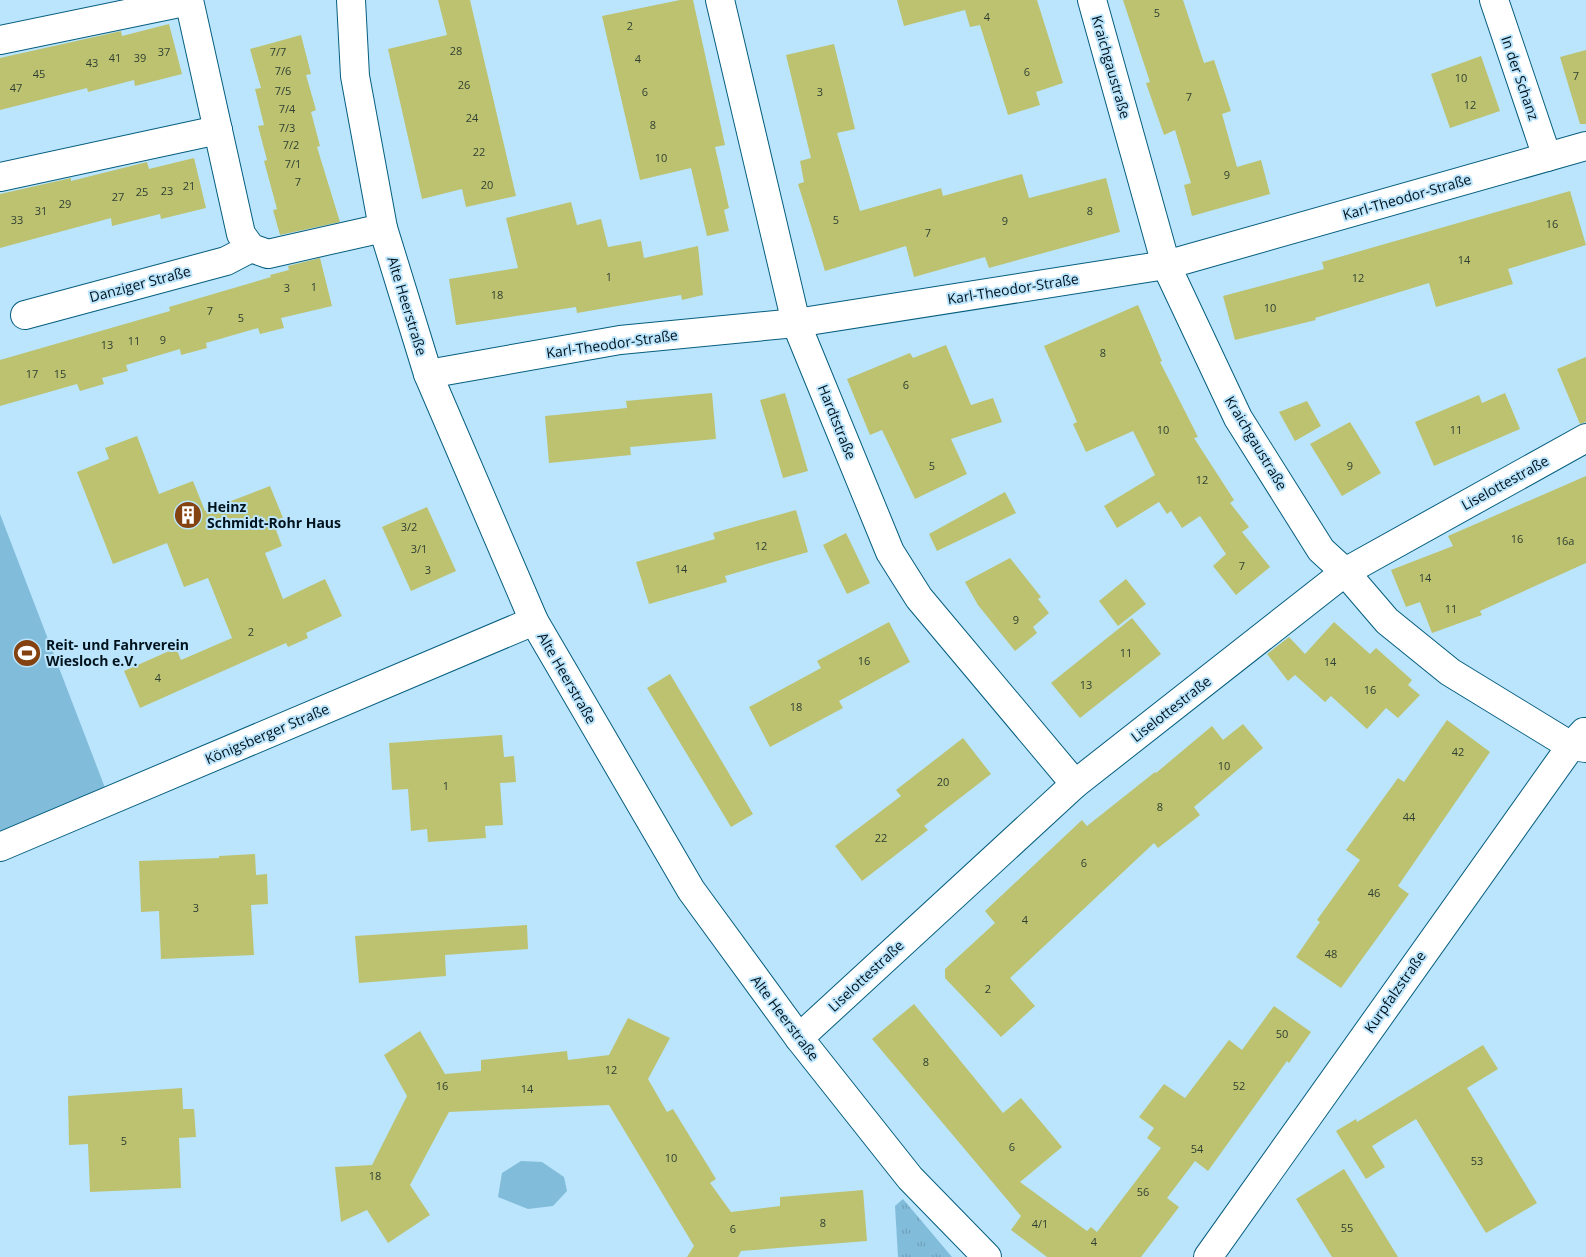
<svg xmlns="http://www.w3.org/2000/svg" width="1586" height="1257" viewBox="0 0 1586 1257" font-family="'Open Sans',sans-serif">
<style>
.grass{fill:url(#grass-tufts)}
.park{fill:#81bcda}
.building{fill:#bcc270}
.lines{fill:none;stroke-linecap:round;stroke-linejoin:round}
.minor-casing{stroke:#065e7f;stroke-width:30}
.tertiary-casing{stroke:#065e7f;stroke-width:30}
.minor{stroke:#fff;stroke-width:28}
.tertiary{stroke:#fff;stroke-width:28}
.labels{text-anchor:middle;stroke-width:4;stroke-linejoin:round;paint-order:stroke}
.number-label{font-size:11px;fill:#2f3f32}
.street-label{font-size:14px;fill:#00131d;stroke:#bbe5fc}
.poi-label{font-size:14px;font-weight:bold;fill:#00131d;stroke:#bbe5fc;text-anchor:start}
</style>
<defs>
<pattern id="grass-tufts" width="24" height="20" patternUnits="userSpaceOnUse" patternTransform="scale(1.25)"><rect width="24" height="20" fill="#81bcda"/><path d="M3 7l-1-3M5 7V3M7 7l1-3M15 17l-1-3M17 17v-4M19 17l1-3" fill="none" stroke="#6ea1bb"/></pattern>
</defs>
<rect width="100%" height="100%" fill="#bbe5fc"/>
<!-- grass -->
<polygon class="grass" points="903,1199 952,1257 898,1257 895,1206"/>
<!-- park -->
<g class="park">
<polygon points="0,514 107,793 0,840"/>
<polygon points="521,1161 542,1162 564,1177 567,1191 553,1206 528,1209 498,1197 502,1173"/>
</g>
<!-- building -->
<g class="building">
<polygon points="438,0 470,0 516,196 466,207 462,189 422,199 388,49 447,35"/>
<polygon points="680,0 693,0 725,145 715,147 729,208 724,210 729,231 707,236 691,168 640,180 602,16"/>
<polygon points="897,0 1037,0 1063,83 1036,92 1040,105 1008,115 980,25 970,27 965,10 904,26"/>
<polygon points="1123,0 1183,0 1204,63 1214,60 1231,111 1222,114 1237,167 1261,160 1270,194 1192,216 1184,185 1191,183 1175,130 1164,135 1146,83 1150,82"/>
<polygon points="169,24 182,74 135,86 134,80 88,92 87,88 0,110 0,58 121,31 122,36"/>
<polygon points="301,35 311,74 306,75 316,110 311,112 320,146 317,147 340,222 280,235 273,210 277,209 264,161 267,160 258,126 264,125 255,89 261,88 250,49"/>
<polygon points="834,44 855,129 837,133 860,211 941,188 943,196 1022,174 1029,198 1106,178 1120,232 989,268 985,257 914,277 906,246 825,271 798,184 804,182 800,161 811,158 786,55"/>
<polygon points="1586,50 1586,124 1580,124 1560,57"/>
<polygon points="1481,56 1500,111 1450,128 1431,74"/>
<polygon points="194,158 206,208 161,219 160,214 112,226 111,218 0,248 0,194 71,178 71,181 147,162 149,169"/>
<polygon points="1570,191 1586,245 1508,269 1513,284 1436,307 1429,283 1315,318 1316,320 1235,340 1223,296 1324,269 1322,262"/>
<polygon points="571,202 577,225 601,219 608,247 641,241 644,258 698,246 703,295 682,300 681,295 577,313 576,307 456,325 449,279 518,268 506,218"/>
<polygon points="320,258 332,306 281,318 284,328 260,334 258,328 206,343 207,348 181,355 180,349 126,365 128,371 102,378 104,384 80,391 77,384 0,406 0,360 170,311 169,307 271,277 270,275 289,270 288,266"/>
<polygon points="1138,305 1162,361 1160,362 1198,437 1194,438 1234,500 1230,503 1249,527 1242,532 1270,567 1236,595 1213,566 1226,554 1200,516 1182,528 1171,511 1167,514 1159,502 1117,528 1104,506 1155,475 1133,431 1086,452 1073,424 1077,422 1044,346"/>
<polygon points="946,345 971,405 993,398 1002,422 951,439 967,474 915,499 882,430 870,435 847,379 910,353 913,358"/>
<polygon points="1586,357 1586,422 1580,424 1557,369"/>
<polygon points="712,393 716,439 630,447 631,455 549,463 545,416 627,408 626,401"/>
<polygon points="785,393 808,471 783,478 760,400"/>
<polygon points="1505,393 1520,429 1434,466 1415,422 1479,395 1482,403"/>
<polygon points="1307,401 1321,426 1295,441 1279,412"/>
<polygon points="1350,422 1381,473 1342,496 1310,444"/>
<polygon points="137,436 159,494 193,481 205,511 270,486 283,518 273,522 282,546 265,553 283,599 325,579 342,616 306,633 308,638 288,647 286,643 140,708 124,671 176,648 181,660 232,638 208,578 184,587 167,543 113,564 77,472 109,459 105,448"/>
<polygon points="1586,476 1586,563 1480,611 1482,615 1432,633 1420,602 1406,607 1391,570 1453,546 1448,536"/>
<polygon points="1005,492 1016,513 937,551 929,534"/>
<polygon points="427,507 456,571 411,591 382,527"/>
<polygon points="796,510 808,552 725,576 727,582 649,604 636,562 715,539 713,533"/>
<polygon points="846,533 870,583 847,594 823,545"/>
<polygon points="1010,558 1041,597 1038,599 1049,613 1033,627 1037,633 1015,651 978,605 965,582"/>
<polygon points="1126,579 1146,604 1118,626 1099,601"/>
<polygon points="1132,618 1161,654 1080,718 1051,683"/>
<polygon points="889,622 910,662 839,701 843,708 770,747 749,707 821,668 817,661"/>
<polygon points="1334,622 1370,654 1376,648 1412,680 1408,685 1420,695 1398,718 1386,708 1367,729 1331,696 1325,702 1295,675 1288,681 1267,654 1289,637 1305,654"/>
<polygon points="670,674 753,814 731,827 647,688"/>
<polygon points="1447,720 1490,752 1398,886 1409,894 1341,988 1296,957 1320,922 1317,920 1360,860 1346,850 1398,778 1404,782"/>
<polygon points="1243,724 1263,748 1194,807 1200,815 1158,848 1154,843 1010,978 1035,1006 1001,1037 945,978 945,969 995,923 985,911 1082,820 1087,826 1155,772 1156,773 1212,726 1223,740"/>
<polygon points="502,735 504,757 514,756 516,782 500,783 503,825 485,826 486,838 428,842 427,829 411,831 408,789 392,790 389,743"/>
<polygon points="963,738 991,774 924,826 928,830 862,881 835,846 901,796 896,790"/>
<polygon points="255,854 256,875 267,874 268,904 251,905 254,955 161,959 159,911 141,912 139,861 219,858 219,856"/>
<polygon points="527,925 528,949 445,955 446,976 359,983 355,936"/>
<polygon points="914,1004 1003,1113 1021,1098 1062,1147 1020,1182 1087,1231 1091,1227 1097,1232 1161,1148 1147,1138 1154,1128 1139,1117 1164,1084 1185,1098 1229,1040 1242,1050 1274,1006 1311,1032 1289,1063 1287,1061 1208,1171 1195,1161 1167,1198 1179,1207 1141,1257 1047,1257 1011,1230 1021,1216 872,1039"/>
<polygon points="628,1018 670,1038 648,1079 667,1112 673,1109 716,1179 710,1183 731,1212 780,1206 780,1197 863,1190 867,1241 741,1251 738,1257 687,1257 694,1246 609,1105 449,1112 410,1185 430,1215 388,1243 367,1210 341,1222 335,1167 372,1165 407,1096 384,1055 420,1031 445,1074 481,1071 481,1060 567,1051 568,1060 609,1055"/>
<polygon points="1483,1045 1498,1069 1467,1088 1537,1203 1486,1233 1416,1119 1372,1146 1385,1167 1366,1179 1336,1131 1356,1119 1357,1122"/>
<polygon points="182,1088 183,1109 194,1109 196,1137 179,1138 181,1188 90,1192 88,1144 69,1145 68,1096"/>
<polygon points="1344,1169 1398,1257 1332,1257 1296,1199"/>
</g>
<g class="lines">
<defs>
<g id="minor">
<polyline points="189,0 241,234 251,248 268,254 383,228"/>
<polyline points="720,0 796,323 890,552 919,598 1075,784"/>
<polyline points="1092,0 1166,265 1238,418 1321,550 1345,572 1387,621 1450,672 1571,746 1586,748"/>
<polyline points="1494,0 1547,157"/>
<polyline points="0,40 189,1"/>
<polyline points="0,177 218,130"/>
<polyline points="25,315 226,261 251,248"/>
<polyline points="428,374 620,340 796,323 1166,265 1586,146"/>
<polyline points="0,847 534,621"/>
<polyline points="799,1038 1075,784 1345,572 1586,438"/>
<polyline points="1208,1257 1571,746 1584,732"/>
</g>
<polyline id="tertiary" points="351,0 355,76 383,228 428,374 534,621 691,890 799,1038 910,1178 987,1257"/>
</defs>
<!-- minor casing -->
<use href="#minor" class="minor-casing"/>
<!-- tertiary casing -->
<use href="#tertiary" class="tertiary-casing"/>
<!-- minor -->
<use href="#minor" class="minor"/>
<!-- tertiary -->
<use href="#tertiary" class="tertiary"/>
</g>
<!-- icons -->
<defs>
<symbol id="building-disc" viewBox="-11 -11 22 22"><circle r="9.5" fill="#844210" stroke="#bbe5fc"/><path d="M-4-6H4V6H1V3H-1V6H-4ZM-2.5-4.3h1.7v1.8h-1.7ZM.8-4.3h1.7v1.8H.8ZM-2.5-1h1.7V.8h-1.7ZM.8-1h1.7V.8H.8Z" fill="#fff"/></symbol>
<symbol id="stadium-disc" viewBox="-11 -11 22 22"><circle r="9.5" fill="#844210" stroke="#bbe5fc"/><path d="M0-5a6.5 5 0 1 0 0 10a6.5 5 0 1 0 0-10ZM-3.5-1.8h7v3.6h-7Z" fill="#fff"/></symbol>
</defs>
<g fill-rule="evenodd">
<use href="#building-disc" x="172" y="499" width="32" height="32"/>
<use href="#stadium-disc" x="11" y="637" width="32" height="32"/>
</g>
<g class="labels">
<!-- number labels -->
<g class="number-label">
<text x="1157" y="17">5</text>
<text x="987" y="21">4</text>
<text x="630" y="30">2</text>
<text x="456" y="55">28</text>
<text x="164" y="56">37</text>
<text x="278" y="56">7/7</text>
<text x="115" y="62">41</text>
<text x="140" y="62">39</text>
<text x="638" y="63">4</text>
<text x="92" y="67">43</text>
<text x="283" y="75">7/6</text>
<text x="1027" y="76">6</text>
<text x="39" y="78">45</text>
<text x="1576" y="80">7</text>
<text x="1461" y="82">10</text>
<text x="464" y="89">26</text>
<text x="16" y="92">47</text>
<text x="283" y="95">7/5</text>
<text x="645" y="96">6</text>
<text x="820" y="96">3</text>
<text x="1189" y="101">7</text>
<text x="1470" y="109">12</text>
<text x="287" y="113">7/4</text>
<text x="472" y="122">24</text>
<text x="653" y="129">8</text>
<text x="287" y="132">7/3</text>
<text x="291" y="149">7/2</text>
<text x="479" y="156">22</text>
<text x="661" y="162">10</text>
<text x="293" y="168">7/1</text>
<text x="1227" y="179">9</text>
<text x="298" y="186">7</text>
<text x="487" y="189">20</text>
<text x="189" y="190">21</text>
<text x="167" y="195">23</text>
<text x="142" y="196">25</text>
<text x="118" y="201">27</text>
<text x="65" y="208">29</text>
<text x="41" y="215">31</text>
<text x="1090" y="215">8</text>
<text x="17" y="224">33</text>
<text x="836" y="224">5</text>
<text x="1005" y="225">9</text>
<text x="1552" y="228">16</text>
<text x="928" y="237">7</text>
<text x="1464" y="264">14</text>
<text x="609" y="281">1</text>
<text x="1358" y="282">12</text>
<text x="314" y="291">1</text>
<text x="287" y="292">3</text>
<text x="497" y="299">18</text>
<text x="1270" y="312">10</text>
<text x="210" y="315">7</text>
<text x="241" y="322">5</text>
<text x="163" y="344">9</text>
<text x="134" y="345">11</text>
<text x="107" y="349">13</text>
<text x="1103" y="357">8</text>
<text x="32" y="378">17</text>
<text x="60" y="378">15</text>
<text x="906" y="389">6</text>
<text x="1163" y="434">10</text>
<text x="1456" y="434">11</text>
<text x="932" y="470">5</text>
<text x="1350" y="470">9</text>
<text x="1202" y="484">12</text>
<text x="409" y="531">3/2</text>
<text x="1517" y="543">16</text>
<text x="1565" y="545">16a</text>
<text x="761" y="550">12</text>
<text x="419" y="553">3/1</text>
<text x="1242" y="570">7</text>
<text x="681" y="573">14</text>
<text x="428" y="574">3</text>
<text x="1425" y="582">14</text>
<text x="1451" y="613">11</text>
<text x="1016" y="624">9</text>
<text x="251" y="636">2</text>
<text x="1126" y="657">11</text>
<text x="864" y="665">16</text>
<text x="1330" y="666">14</text>
<text x="158" y="682">4</text>
<text x="1086" y="689">13</text>
<text x="1370" y="694">16</text>
<text x="796" y="711">18</text>
<text x="1458" y="756">42</text>
<text x="1224" y="770">10</text>
<text x="943" y="786">20</text>
<text x="446" y="790">1</text>
<text x="1160" y="811">8</text>
<text x="1409" y="821">44</text>
<text x="881" y="842">22</text>
<text x="1084" y="867">6</text>
<text x="1374" y="897">46</text>
<text x="196" y="912">3</text>
<text x="1025" y="924">4</text>
<text x="1331" y="958">48</text>
<text x="988" y="993">2</text>
<text x="1282" y="1038">50</text>
<text x="926" y="1066">8</text>
<text x="611" y="1074">12</text>
<text x="442" y="1090">16</text>
<text x="1239" y="1090">52</text>
<text x="527" y="1093">14</text>
<text x="124" y="1145">5</text>
<text x="1012" y="1151">6</text>
<text x="1197" y="1153">54</text>
<text x="671" y="1162">10</text>
<text x="1477" y="1165">53</text>
<text x="375" y="1180">18</text>
<text x="1143" y="1196">56</text>
<text x="823" y="1227">8</text>
<text x="1040" y="1228">4/1</text>
<text x="1347" y="1232">55</text>
<text x="733" y="1233">6</text>
<text x="1094" y="1246">4</text>
</g>
<!-- street labels -->
<g class="street-label">
<text transform="translate(1111 67) rotate(74)" y="5">Kraichgaustraße</text>
<text transform="translate(1520 78) rotate(71)" y="5">In der Schanz</text>
<text transform="translate(1407 197) rotate(-16)" y="5">Karl-Theodor-Straße</text>
<text transform="translate(140 284) rotate(-15)" y="5">Danziger Straße</text>
<text transform="translate(1013 289) rotate(-9)" y="5">Karl-Theodor-Straße</text>
<text transform="translate(407 306) rotate(73)" y="5">Alte Heerstraße</text>
<text transform="translate(612 344) rotate(-8)" y="5">Karl-Theodor-Straße</text>
<text transform="translate(837 422) rotate(68)" y="5">Hardtstraße</text>
<text transform="translate(1256 443) rotate(59)" y="5">Kraichgaustraße</text>
<text transform="translate(1505 483) rotate(-29)" y="5">Liselottestraße</text>
<text transform="translate(567 678) rotate(60)" y="5">Alte Heerstraße</text>
<text transform="translate(1171 709) rotate(-38)" y="5">Liselottestraße</text>
<text transform="translate(267 734) rotate(-23)" y="5">Königsberger Straße</text>
<text transform="translate(866 976) rotate(-43)" y="5">Liselottestraße</text>
<text transform="translate(1395 992) rotate(-55)" y="5">Kurpfalzstraße</text>
<text transform="translate(785 1018) rotate(53)" y="5">Alte Heerstraße</text>
</g>
<!-- poi labels -->
<g class="poi-label">
<text x="207" y="512">Heinz<tspan x="207" dy="16">Schmidt-Rohr Haus</tspan></text>
<text x="46" y="650">Reit- und Fahrverein<tspan x="46" dy="16">Wiesloch e.V.</tspan></text>
</g>
</g>
</svg>
